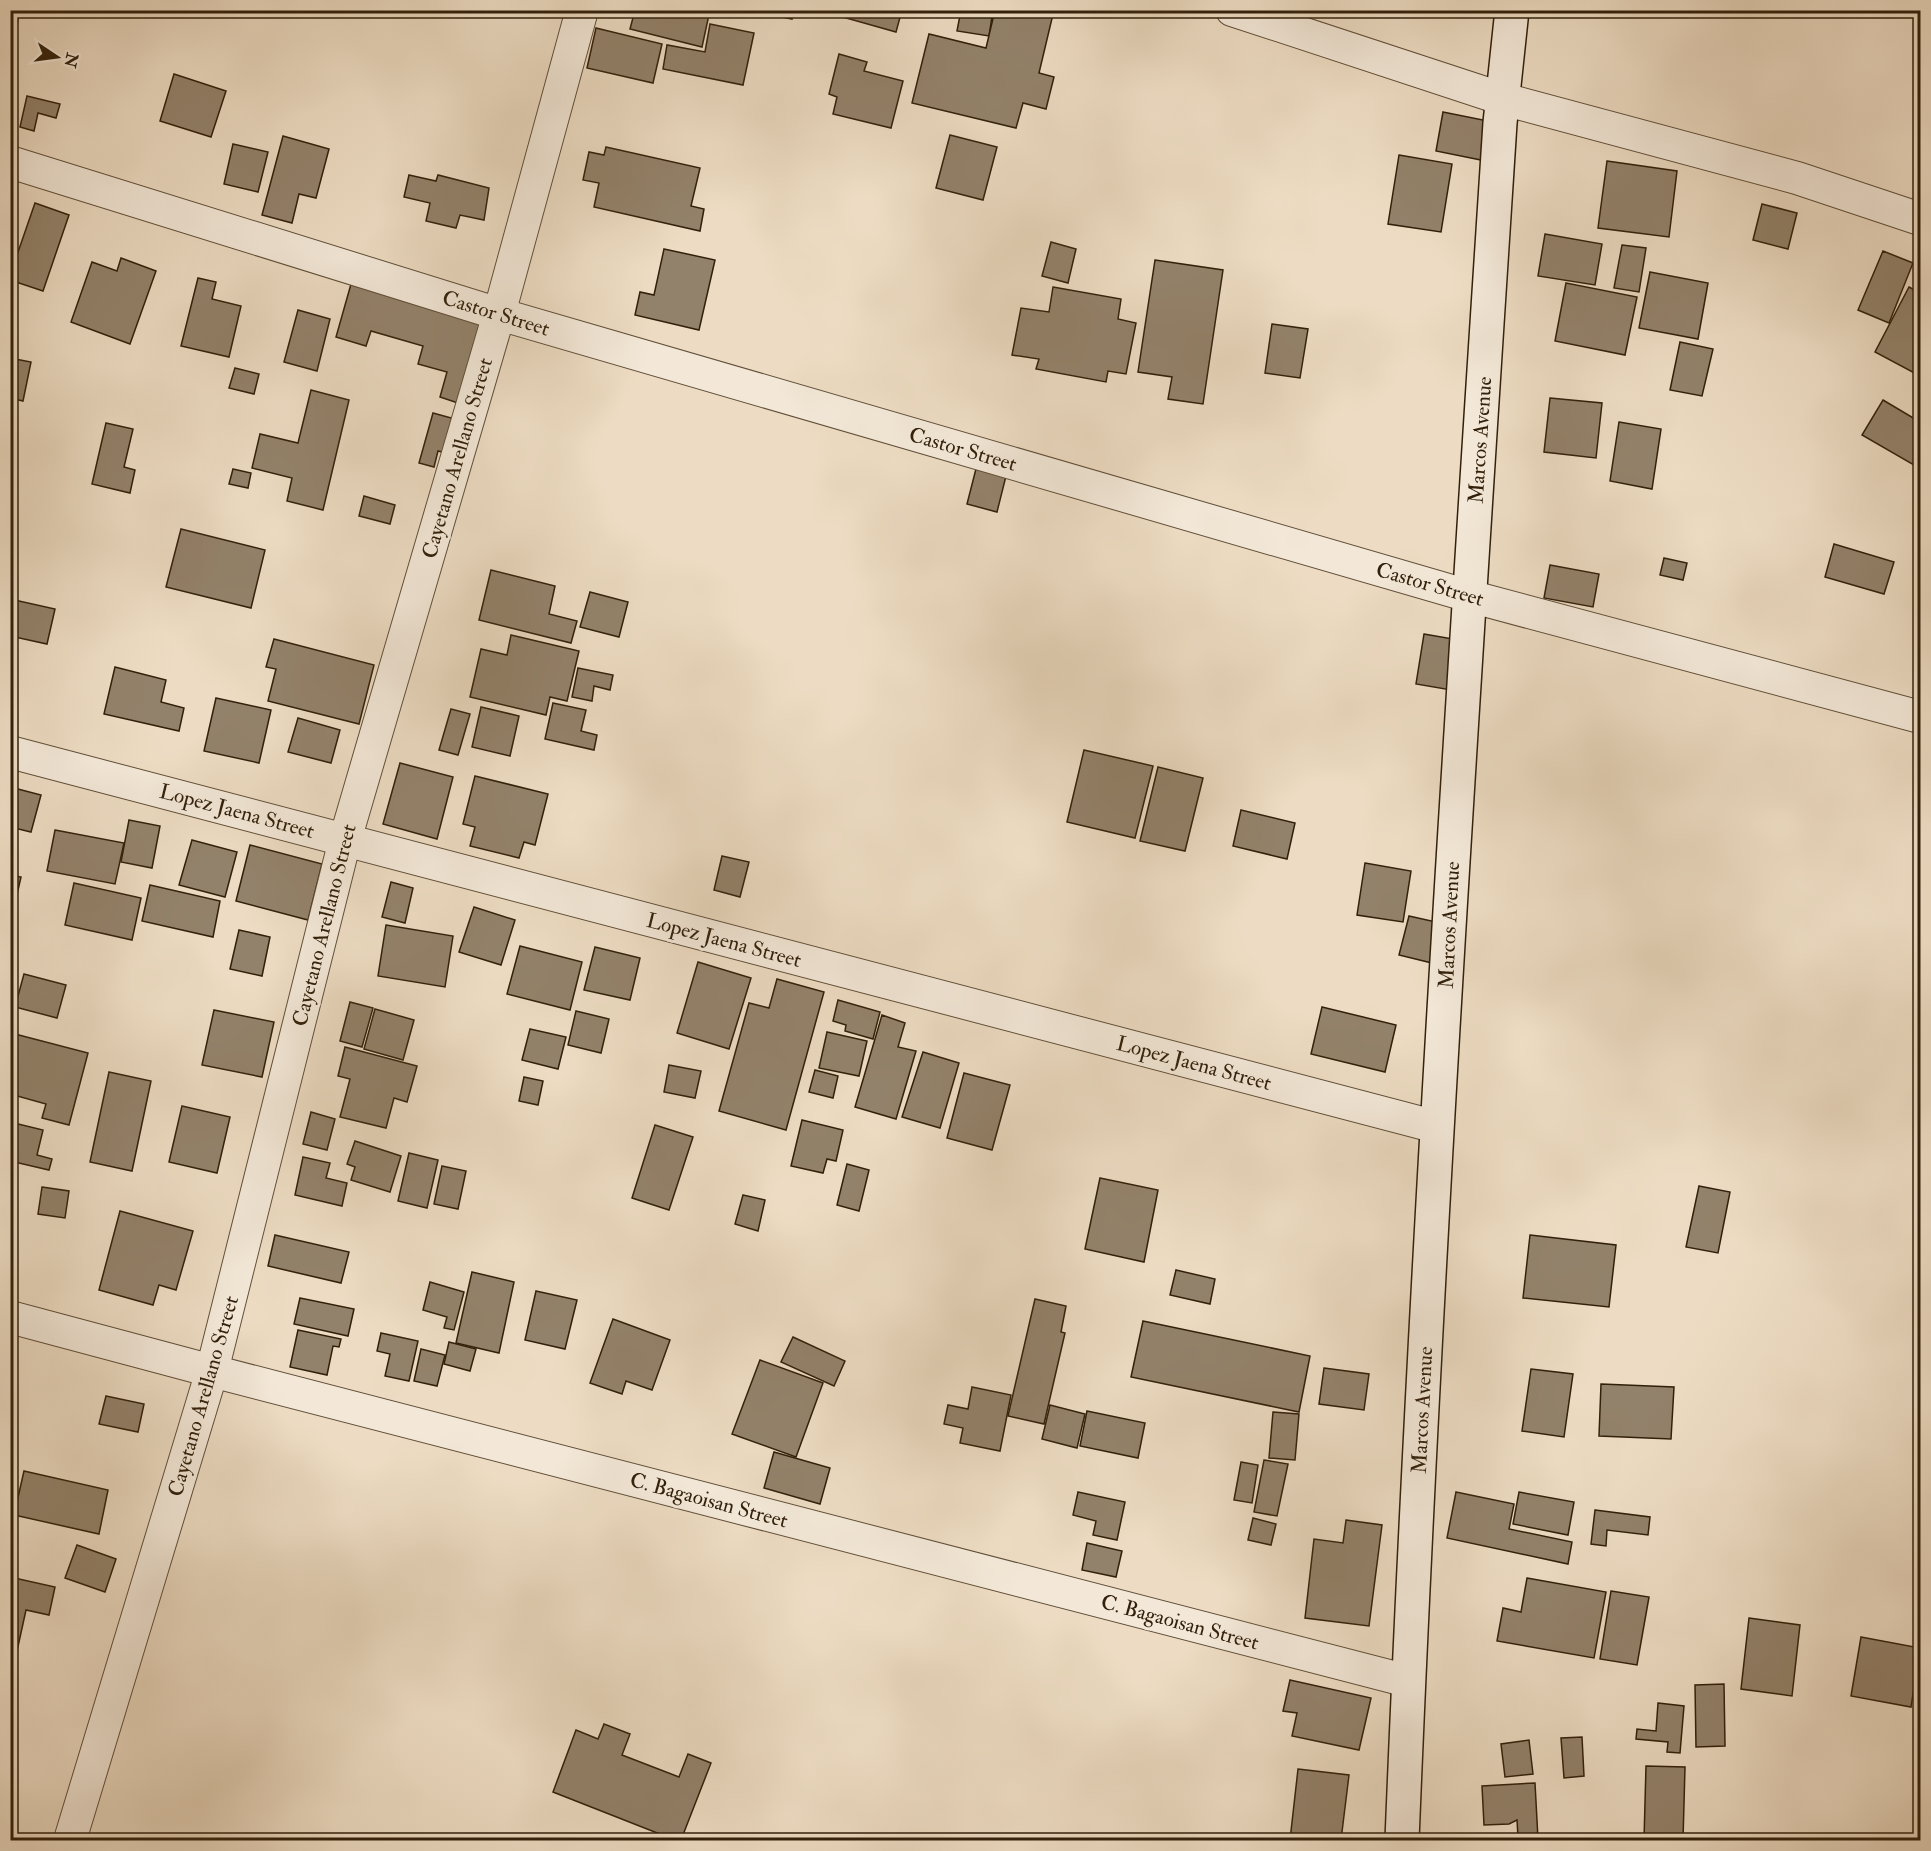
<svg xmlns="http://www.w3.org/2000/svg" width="1931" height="1851" viewBox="0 0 1931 1851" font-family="'IM FELL Double Pica',serif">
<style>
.building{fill:#93826b;stroke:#32200b;stroke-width:1.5}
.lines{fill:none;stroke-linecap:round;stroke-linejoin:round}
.minor-casing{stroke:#614f39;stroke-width:34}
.secondary-casing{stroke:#32200b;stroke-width:36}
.minor{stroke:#f3e8d8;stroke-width:32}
.secondary{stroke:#f3e8d8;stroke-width:33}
.labels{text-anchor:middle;stroke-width:6;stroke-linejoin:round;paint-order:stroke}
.street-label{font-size:21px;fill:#32200b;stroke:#f3e8d8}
</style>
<rect width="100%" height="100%" fill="#eddcc3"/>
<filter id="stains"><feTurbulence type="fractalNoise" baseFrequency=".00333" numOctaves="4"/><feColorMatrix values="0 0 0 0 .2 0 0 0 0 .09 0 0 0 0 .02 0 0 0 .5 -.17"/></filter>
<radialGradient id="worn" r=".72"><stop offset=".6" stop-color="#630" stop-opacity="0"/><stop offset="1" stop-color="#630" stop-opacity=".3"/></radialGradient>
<!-- building -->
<g class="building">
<polygon points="635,10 710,10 702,47 630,29"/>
<polygon points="769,10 794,10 792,19 768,14"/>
<polygon points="833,10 902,10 896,32 832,14"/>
<polygon points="961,10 993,10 989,36 957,31"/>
<polygon points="995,10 1054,10 1039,73 1054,77 1046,109 1023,103 1016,128 912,103 929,34 986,48"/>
<polygon points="10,18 18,20 10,55"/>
<polygon points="710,24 754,33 743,85 663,69 667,45 705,52"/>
<polygon points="596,28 662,44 653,83 587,68"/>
<polygon points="839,54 867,62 864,71 903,81 891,128 833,114 837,97 829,94"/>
<polygon points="174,74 226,91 211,137 160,121"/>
<polygon points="27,96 60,104 56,118 38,113 34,131 20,127"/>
<polygon points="1443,112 1498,123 1491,162 1436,151"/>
<polygon points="950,135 997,147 983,200 936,188"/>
<polygon points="283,136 329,149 316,198 299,194 292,223 262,215"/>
<polygon points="233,144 268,152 258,192 224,184"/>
<polygon points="606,147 700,168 691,206 704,209 700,231 594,207 599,183 583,180 589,152 604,155"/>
<polygon points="1399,155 1452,164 1441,232 1388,224"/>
<polygon points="1607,161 1677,171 1669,237 1598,228"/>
<polygon points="409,175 436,181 438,175 489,188 484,220 460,215 456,228 426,221 430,203 404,197"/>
<polygon points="35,203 69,215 43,291 10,280 10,253 17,255"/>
<polygon points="1762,204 1797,213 1788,249 1753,240"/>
<polygon points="1545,234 1602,244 1595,285 1538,276"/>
<polygon points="1051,242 1076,249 1068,283 1042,276"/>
<polygon points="1622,245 1646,248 1639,292 1614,288"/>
<polygon points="664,249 715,260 699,330 635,315 640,292 654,295"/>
<polygon points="1883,251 1913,263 1889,323 1858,310"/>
<polygon points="121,258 156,271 130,344 71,322 92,262 117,271"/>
<polygon points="1155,260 1223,270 1203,404 1168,399 1172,377 1138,372"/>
<polygon points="1650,272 1708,283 1698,339 1639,328"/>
<polygon points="353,277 484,315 458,403 440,397 447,372 418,364 423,346 371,331 366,346 336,337"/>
<polygon points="198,278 216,282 212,299 241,306 229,357 181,346"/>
<polygon points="1566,283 1637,297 1625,355 1555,341"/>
<polygon points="1053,287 1121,299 1118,319 1136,323 1126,374 1108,371 1106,382 1036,369 1039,359 1012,355 1021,308 1049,312"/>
<polygon points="1909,287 1920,293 1920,376 1875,352"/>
<polygon points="298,310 330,319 317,371 284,362"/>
<polygon points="1272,324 1308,329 1300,378 1265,373"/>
<polygon points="1680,342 1713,349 1702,396 1670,390"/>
<polygon points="10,358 31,362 23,401 10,398"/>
<polygon points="235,368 259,374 254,394 229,388"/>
<polygon points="311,390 349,400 323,510 287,501 292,478 252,468 260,434 298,443"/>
<polygon points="1550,398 1602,403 1596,458 1544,452"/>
<polygon points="1883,400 1920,422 1920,465 1919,468 1862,435"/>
<polygon points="433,413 455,419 446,453 438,451 434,467 419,463"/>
<polygon points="1619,422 1661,429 1652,489 1610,481"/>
<polygon points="106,423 133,429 124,467 135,470 130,493 92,484"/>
<polygon points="978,461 1008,468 997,512 967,504"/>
<polygon points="233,469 251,473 248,488 229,484"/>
<polygon points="364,496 395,505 390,524 359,516"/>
<polygon points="181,529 265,550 251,608 166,587"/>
<polygon points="1834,544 1894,562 1884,594 1825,577"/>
<polygon points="1664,558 1687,563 1683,580 1660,575"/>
<polygon points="1550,565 1599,574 1593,607 1544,598"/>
<polygon points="491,570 555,586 549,614 577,621 571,643 479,620"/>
<polygon points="590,592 628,602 619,637 580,627"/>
<polygon points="10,599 55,609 47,644 10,636"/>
<polygon points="1424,634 1459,640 1451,690 1416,684"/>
<polygon points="511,635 579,651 567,701 550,697 546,715 470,697 481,649 507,655"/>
<polygon points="274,639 374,665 359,724 268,701 276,669 266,667"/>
<polygon points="115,667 166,680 161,702 184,708 179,731 104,714"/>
<polygon points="578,668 613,675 610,690 594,686 592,701 572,697"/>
<polygon points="216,698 271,710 259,763 204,751"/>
<polygon points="553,703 586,710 581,731 597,735 594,750 545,739"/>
<polygon points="481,707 519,716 510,756 472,747"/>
<polygon points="451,709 470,714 458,755 439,750"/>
<polygon points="298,718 340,730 331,763 288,752"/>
<polygon points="1084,750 1153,766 1135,838 1067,822"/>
<polygon points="400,763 453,777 437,839 383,824"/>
<polygon points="1158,767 1203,778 1185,851 1140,841"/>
<polygon points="475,776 548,794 535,845 524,842 519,858 470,846 475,827 463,824"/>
<polygon points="14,788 41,795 31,832 10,827 10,803"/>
<polygon points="1241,810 1295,823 1287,859 1233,846"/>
<polygon points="129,820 160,826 152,868 121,862"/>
<polygon points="55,830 124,843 115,884 47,871"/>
<polygon points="192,840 237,852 225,897 179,885"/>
<polygon points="250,845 322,864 308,920 236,901"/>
<polygon points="722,856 749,862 740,897 714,890"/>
<polygon points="1365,863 1411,871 1403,922 1357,915"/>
<polygon points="10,875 21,877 13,912 10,911"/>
<polygon points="391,882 413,888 405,923 382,917"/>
<polygon points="74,883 141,898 132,940 65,925"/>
<polygon points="150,885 220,901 213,937 142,921"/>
<polygon points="474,907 515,920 501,965 459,952"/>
<polygon points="1409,916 1445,924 1436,964 1399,955"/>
<polygon points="386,925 453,936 445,987 378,976"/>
<polygon points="239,930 270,937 262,976 230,969"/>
<polygon points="520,946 582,962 570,1010 507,994"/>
<polygon points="595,947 640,958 630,1000 584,990"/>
<polygon points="698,962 751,978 729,1049 677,1033"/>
<polygon points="24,974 66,985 57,1018 15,1007"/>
<polygon points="777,979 824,992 786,1130 719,1111 749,1003 769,1008"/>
<polygon points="838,1000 880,1012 873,1039 845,1031 846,1025 833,1021"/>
<polygon points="350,1002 373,1008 362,1047 340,1041"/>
<polygon points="1322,1007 1396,1025 1385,1072 1311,1054"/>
<polygon points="375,1009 414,1020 403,1060 364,1049"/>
<polygon points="214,1010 274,1022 262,1077 202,1065"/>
<polygon points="576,1011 609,1019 601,1053 568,1045"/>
<polygon points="882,1015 905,1023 898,1047 916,1051 896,1119 855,1107"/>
<polygon points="530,1029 566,1037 558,1069 522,1060"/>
<polygon points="827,1032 867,1041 859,1076 819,1068"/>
<polygon points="15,1034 88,1053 69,1125 42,1118 46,1104 10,1094 10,1051"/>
<polygon points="345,1047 417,1066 407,1102 394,1098 386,1128 340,1117 350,1079 338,1076"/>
<polygon points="923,1052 959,1063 940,1128 902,1117"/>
<polygon points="669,1065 701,1071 695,1098 664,1092"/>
<polygon points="815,1070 838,1076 833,1098 809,1092"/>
<polygon points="109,1072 151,1081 132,1171 90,1162"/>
<polygon points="964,1073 1010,1085 992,1150 947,1138"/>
<polygon points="524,1077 543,1081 538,1105 519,1101"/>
<polygon points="182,1106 230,1117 217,1173 169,1162"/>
<polygon points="311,1112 335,1119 327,1150 303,1144"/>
<polygon points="802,1120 843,1130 836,1161 827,1159 823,1173 791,1166"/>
<polygon points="14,1123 43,1130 37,1155 52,1159 49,1170 10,1161 10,1140"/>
<polygon points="655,1125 693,1137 669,1210 632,1198"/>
<polygon points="355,1141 401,1156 390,1192 351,1180 355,1167 347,1164"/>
<polygon points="409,1153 438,1160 427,1208 398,1201"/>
<polygon points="303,1157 330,1163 326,1178 347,1183 342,1206 295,1195"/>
<polygon points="847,1164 869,1170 859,1211 837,1205"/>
<polygon points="442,1166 466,1171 458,1209 434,1204"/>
<polygon points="1100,1178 1158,1190 1144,1262 1085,1249"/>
<polygon points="1699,1186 1730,1192 1718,1253 1686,1247"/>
<polygon points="42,1187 69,1191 65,1218 38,1214"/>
<polygon points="743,1195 765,1200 758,1231 735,1224"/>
<polygon points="120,1211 193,1231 176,1290 159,1285 153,1305 99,1290"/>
<polygon points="275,1235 349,1252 341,1283 268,1266"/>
<polygon points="1530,1235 1616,1245 1609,1307 1523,1298"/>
<polygon points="1176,1270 1215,1279 1210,1304 1170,1295"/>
<polygon points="472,1272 514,1282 499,1353 456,1343"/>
<polygon points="430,1282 464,1292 454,1330 444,1328 447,1317 423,1310"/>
<polygon points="536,1291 577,1300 565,1349 525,1340"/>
<polygon points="300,1298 354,1309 348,1336 294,1324"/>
<polygon points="1035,1299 1066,1306 1061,1332 1065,1333 1044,1424 1008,1416"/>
<polygon points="613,1319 670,1340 652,1390 626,1381 622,1394 590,1383"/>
<polygon points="1143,1321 1310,1356 1299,1412 1131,1377"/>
<polygon points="298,1330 341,1339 339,1347 333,1346 327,1375 290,1367"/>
<polygon points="381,1333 418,1341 409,1381 385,1376 390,1354 377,1351"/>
<polygon points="793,1337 845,1361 834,1386 781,1362"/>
<polygon points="449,1342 476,1349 470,1371 444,1364"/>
<polygon points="421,1349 445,1355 437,1386 414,1381"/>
<polygon points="760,1360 823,1383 796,1457 732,1434"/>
<polygon points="1324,1368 1369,1374 1364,1410 1319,1404"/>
<polygon points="1531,1369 1573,1374 1564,1437 1522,1431"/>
<polygon points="1601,1384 1674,1387 1671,1439 1599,1436"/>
<polygon points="972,1387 1011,1395 1000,1451 960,1443 963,1428 944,1424 948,1405 968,1409"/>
<polygon points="106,1396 144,1404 138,1432 99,1424"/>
<polygon points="1050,1405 1085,1414 1077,1448 1042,1439"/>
<polygon points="1087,1411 1145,1423 1138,1458 1080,1446"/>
<polygon points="1273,1412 1299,1414 1295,1460 1269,1458"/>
<polygon points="774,1452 830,1468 820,1504 764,1488"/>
<polygon points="1264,1460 1288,1464 1277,1516 1254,1512"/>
<polygon points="1241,1462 1258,1465 1252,1503 1234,1500"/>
<polygon points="24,1471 108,1490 99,1534 14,1515"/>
<polygon points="1078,1492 1125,1502 1117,1540 1093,1535 1096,1521 1073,1515"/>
<polygon points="1456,1492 1514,1504 1509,1529 1572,1542 1568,1564 1447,1538"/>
<polygon points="1519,1492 1574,1502 1568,1535 1513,1524"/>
<polygon points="1595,1510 1650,1517 1648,1535 1607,1530 1606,1546 1591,1544"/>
<polygon points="1253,1518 1276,1524 1271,1545 1248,1540"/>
<polygon points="1346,1520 1382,1525 1369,1626 1305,1618 1314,1539 1343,1543"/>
<polygon points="1087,1543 1122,1551 1116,1577 1082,1570"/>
<polygon points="77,1545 116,1559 105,1592 65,1578"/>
<polygon points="10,1577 55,1587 49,1615 26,1610 10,1683"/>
<polygon points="1527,1578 1606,1592 1594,1658 1497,1641 1503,1608 1521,1612"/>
<polygon points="1611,1591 1649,1597 1637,1665 1600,1659"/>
<polygon points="1749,1618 1800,1625 1792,1696 1741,1689"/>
<polygon points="1861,1637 1920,1648 1911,1707 1851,1696"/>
<polygon points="1290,1680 1371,1698 1359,1750 1292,1736 1297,1713 1283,1711"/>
<polygon points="1724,1684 1725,1746 1696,1747 1695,1685"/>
<polygon points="1658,1703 1684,1706 1680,1753 1667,1752 1668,1742 1636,1739 1637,1729 1656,1731"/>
<polygon points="604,1724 630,1734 622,1755 679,1777 688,1754 711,1763 681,1840 675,1840 553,1792 576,1730 598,1739"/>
<polygon points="1582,1737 1584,1776 1564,1778 1561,1738"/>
<polygon points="1529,1740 1533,1774 1505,1777 1501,1744"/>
<polygon points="1646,1766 1685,1767 1683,1840 1644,1840"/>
<polygon points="1298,1769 1349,1775 1341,1840 1290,1840"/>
<polygon points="1535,1783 1538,1839 1551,1838 1551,1840 1526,1840 1526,1837 1518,1837 1517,1820 1509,1824 1484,1825 1482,1786"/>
</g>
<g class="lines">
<defs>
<g id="minor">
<polyline points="1232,10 1503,99 1797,178 1920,219"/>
<polyline points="10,162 499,314 1469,596 1920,717"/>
<polyline points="10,752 1437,1127"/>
<polyline points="10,1317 212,1371 1408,1681"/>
<polyline points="70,1840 212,1371 345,840 499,314 582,10"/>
</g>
<path id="secondary" d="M1402,1840C1425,1267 1463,695 1500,123L1512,10"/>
</defs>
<!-- minor casing -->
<use href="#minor" class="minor-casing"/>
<!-- secondary casing -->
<use href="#secondary" class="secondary-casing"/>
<!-- minor -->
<use href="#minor" class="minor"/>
<!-- secondary -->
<use href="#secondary" class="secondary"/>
</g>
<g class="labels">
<!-- street labels -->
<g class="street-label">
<text transform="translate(496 313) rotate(17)" y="7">Castor Street</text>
<text transform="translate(1480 440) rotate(-86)" y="7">Marcos Avenue</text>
<text transform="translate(963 449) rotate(16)" y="7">Castor Street</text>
<text transform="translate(457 458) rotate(-74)" y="7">Cayetano Arellano Street</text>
<text transform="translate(1430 584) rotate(16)" y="7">Castor Street</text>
<text transform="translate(237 811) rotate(15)" y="7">Lopez Jaena Street</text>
<text transform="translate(324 925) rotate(-76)" y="7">Cayetano Arellano Street</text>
<text transform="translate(1449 925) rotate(-87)" y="7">Marcos Avenue</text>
<text transform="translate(724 940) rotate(15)" y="7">Lopez Jaena Street</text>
<text transform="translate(1194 1063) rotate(15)" y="7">Lopez Jaena Street</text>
<text transform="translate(203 1396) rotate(-74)" y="7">Cayetano Arellano Street</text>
<text transform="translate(1422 1410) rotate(-87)" y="7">Marcos Avenue</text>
<text transform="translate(709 1500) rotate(15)" y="7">C. Bagaoisan Street</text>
<text transform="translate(1180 1622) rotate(15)" y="7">C. Bagaoisan Street</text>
</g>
</g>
<!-- margin -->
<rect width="1931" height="1851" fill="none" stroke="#eddcc3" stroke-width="36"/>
<rect x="12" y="12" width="1907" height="1827" fill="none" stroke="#32200b" stroke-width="3"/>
<rect x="18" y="18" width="1895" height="1815" fill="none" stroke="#32200b" stroke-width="1.5"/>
<!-- north arrow -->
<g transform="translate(57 57) rotate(103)" stroke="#f3e8d8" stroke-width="4.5" paint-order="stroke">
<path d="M0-4.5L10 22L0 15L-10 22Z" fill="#32200b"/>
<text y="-9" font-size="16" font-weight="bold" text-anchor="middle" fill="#32200b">N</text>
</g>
<rect width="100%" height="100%" filter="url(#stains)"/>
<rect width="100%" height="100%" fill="url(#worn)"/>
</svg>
